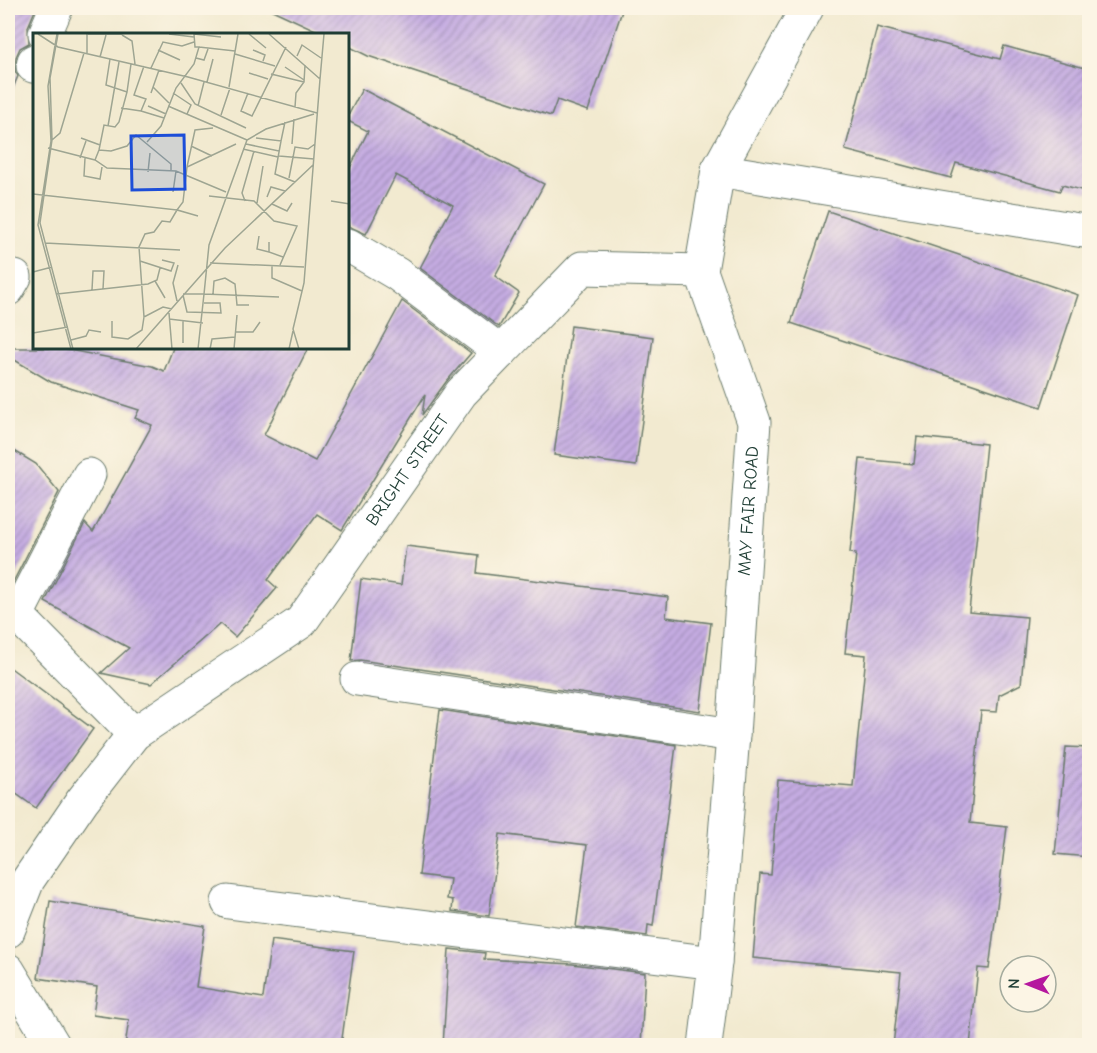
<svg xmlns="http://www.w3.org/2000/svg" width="1097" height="1053" viewBox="0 0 1097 1053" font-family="'Comic Neue',sans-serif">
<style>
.building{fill:url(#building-hatch)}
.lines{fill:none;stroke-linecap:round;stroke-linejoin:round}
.minor-casing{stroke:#697a6b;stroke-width:35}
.minor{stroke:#fff;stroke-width:33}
.labels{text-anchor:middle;stroke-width:6;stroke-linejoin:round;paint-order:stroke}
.street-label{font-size:18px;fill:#1f3d34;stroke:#fcf5e5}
.inset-road{fill:none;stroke:#9ea592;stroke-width:1.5}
.view{fill:#1d4ed8;fill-opacity:0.15;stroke:#1d4ed8;stroke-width:3}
.inset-edge{fill:none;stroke:#1f3d34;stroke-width:3}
</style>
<defs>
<pattern id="building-hatch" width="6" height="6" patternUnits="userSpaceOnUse" patternTransform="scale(1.5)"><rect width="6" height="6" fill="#c5ace2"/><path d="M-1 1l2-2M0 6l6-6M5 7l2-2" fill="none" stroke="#9f8db8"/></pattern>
</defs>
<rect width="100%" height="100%" fill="#fcf5e5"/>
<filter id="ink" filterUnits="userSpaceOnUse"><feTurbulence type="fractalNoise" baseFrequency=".0167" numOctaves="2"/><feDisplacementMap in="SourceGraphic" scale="12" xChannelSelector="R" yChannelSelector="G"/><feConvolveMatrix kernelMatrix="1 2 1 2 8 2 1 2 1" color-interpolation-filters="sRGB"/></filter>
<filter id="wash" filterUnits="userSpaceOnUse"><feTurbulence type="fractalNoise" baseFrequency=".008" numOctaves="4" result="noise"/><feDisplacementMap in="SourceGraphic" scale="24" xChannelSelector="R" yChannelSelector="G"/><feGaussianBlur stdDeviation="1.35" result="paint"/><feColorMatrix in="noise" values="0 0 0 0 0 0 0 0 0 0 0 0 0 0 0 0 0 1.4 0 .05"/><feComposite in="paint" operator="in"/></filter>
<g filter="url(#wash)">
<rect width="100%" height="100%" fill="#f2ead0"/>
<g id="blocks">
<!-- building -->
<g class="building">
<polygon points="8,8 36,8 28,27 29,43 20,48 16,57 15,71 18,76 8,100"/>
<polygon points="268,8 623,8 588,111 557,100 551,116 368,56 348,46 348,34 324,34"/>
<polygon points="877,27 1000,59 1004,46 1089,69 1089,192 1062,185 1060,191 956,163 951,178 845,150"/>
<polygon points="362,89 544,184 495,276 519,293 499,327 420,268 453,205 396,175 366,234 348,226 348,172 368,131 348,121 348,116"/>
<polygon points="828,211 1078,295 1041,407 791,323"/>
<polygon points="402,301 471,353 446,382 422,415 425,395 342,530 317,514 268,580 277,588 235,637 220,624 151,684 101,673 129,648 45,602 85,523 93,532 152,425 135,418 139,410 51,382 8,356 8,348 59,348 152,366 164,371 173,348 308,348 264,435 315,461"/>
<polygon points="571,326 653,337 636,466 554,455"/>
<polygon points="917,437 986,444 969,612 1027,617 1021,684 999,695 997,712 981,711 970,823 1007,827 989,969 978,968 970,1046 893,1046 901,972 753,958 760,874 771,875 778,780 853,786 866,655 845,653 856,554 850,553 860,459 914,464"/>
<polygon points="8,447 36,464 59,492 8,592"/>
<polygon points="406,546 479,555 477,573 668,597 666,617 711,623 700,711 360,660 351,661 361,579 401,585"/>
<polygon points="8,666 93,729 36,808 8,788"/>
<polygon points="440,710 676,745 653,926 648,925 647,936 576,927 587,845 500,834 489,916 452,911 453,900 447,899 450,879 419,875"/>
<polygon points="1066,747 1089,748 1089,857 1055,854"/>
<polygon points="50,901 205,926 196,987 263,998 271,940 354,951 341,1046 125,1046 129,1020 93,1015 97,987 38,978"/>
<polygon points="449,949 485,953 484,959 572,964 645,973 641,1046 443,1046"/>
</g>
</g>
</g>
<g filter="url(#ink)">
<use href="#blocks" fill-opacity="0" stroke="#697a6b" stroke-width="1.5"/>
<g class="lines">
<defs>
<g id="minor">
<polyline points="45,34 56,8"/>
<polyline points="33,66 34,61"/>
<polyline points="718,170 1090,232"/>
<polyline points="348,245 397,274 501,352"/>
<polyline points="8,289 15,277"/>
<polyline points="8,610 25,623 134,734"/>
<polyline points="16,617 89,475"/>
<polyline points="357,679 733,735"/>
<polyline points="228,902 715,963"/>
<path id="s1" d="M8,931L28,880L82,801L134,734L301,622L461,393L582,268L701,271"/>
<polyline points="8,970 54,1046"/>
<path id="s2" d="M705,1046L715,963L733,735L754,422L701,271L718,170L807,8"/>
</g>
</defs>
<!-- minor casing -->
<use href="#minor" class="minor-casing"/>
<!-- minor -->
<use href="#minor" class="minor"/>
</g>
</g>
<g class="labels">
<!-- street labels -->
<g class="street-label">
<text dy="6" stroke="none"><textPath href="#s1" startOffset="622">BRIGHT STREET</textPath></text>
<text dy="6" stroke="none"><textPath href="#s2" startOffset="537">MAY FAIR ROAD</textPath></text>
</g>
</g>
<!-- overview -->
<g transform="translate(33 33)">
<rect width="316" height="316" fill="#f2ead0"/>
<path class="inset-road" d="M5,1L25,14L155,44L284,80M24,1L15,53L18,108L5,192L38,316M25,1L17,45L19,107L7,190L40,316M54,1V21M55,1H89M136,1L161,4M161,1L188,4M216,1L233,15M236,1L287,46L271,250L260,296L266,316M89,2L99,8L102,31M166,14L202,18M125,17L147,27M220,17L232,22L230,28M202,21L242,33M264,23L269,12L288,25M67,24L73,2M163,25L171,27L175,16M77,26L73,52L94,59L98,31M111,33L101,62L113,66L108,78L131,85M252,34L271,47M118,35L130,9L149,13L161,9M216,40L235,46M238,41L271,49M287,46L291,1M174,49L180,26M148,50L162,71L213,95M120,54L136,70M196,54L205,1M118,60L126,37M140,60L158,72L154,81M215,60L208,78L219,83L253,14M115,73L133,81M135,73L214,107M165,73L171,49M262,74L263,60L271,49L272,32M88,75L108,78M188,82L197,55M75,93L86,29M48,105L67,112M223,105L248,108L252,89M19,107L27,100L51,20M248,108L242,141L262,149M114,109L128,93L143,55L161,31L166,14H162L161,1M213,111L246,118M259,111L261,86M158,113L179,123M15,115L62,127L74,135L143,138L193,159M210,116L245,124M66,117L71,92L82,94L86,89L94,59M246,123L281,126M47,125L53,108M52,125L51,143L67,146L69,134M62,127L66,117L78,118L94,113L103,102L138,131V137M154,134L162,97L180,95M115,139L117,120M256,145L262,114L275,116L282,111M140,159L143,138M0,161L144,177L150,169L154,134L203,111M176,163L221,168L241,188L264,193L247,232M234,164L238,154L252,158M212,168L209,160L221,118M298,168L317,171M224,170L230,133M239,171L254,178L259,170M226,203L224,216L236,219M236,209V219L250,224M12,210L147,217M107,228L138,238L141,230L129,227M177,230L271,234M239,232V245L269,258M0,239L19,234M122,248L132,265M59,257L60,238H71L70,256M24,261L115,251L124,247L127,235M150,261H171L176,212L214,107L233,96L281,81M180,261L181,248L192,245L202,251L204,272H216M150,262L154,279L188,280L187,270H171M144,268L140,250L145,232M139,276L130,274L111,284L106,214L112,201L121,199L129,188L137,189L144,177L165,183M136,280L139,316M136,286L170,290M79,288V304L95,306L109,297L111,284M202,299H220L227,289M0,300L35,294M38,307L53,303L56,297L68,299M150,310V287M103,316L192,215L280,132M165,316L171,261L246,264M177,316L179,306L202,304M201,316L204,282M256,316L260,298"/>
<path class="view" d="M151,102L152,156L99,157L98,103Z"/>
<rect width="316" height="316" class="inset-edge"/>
</g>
<!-- margin -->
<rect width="1097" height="1053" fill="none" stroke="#fcf5e5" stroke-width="30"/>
<!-- north arrow -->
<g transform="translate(1028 984) rotate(271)"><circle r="28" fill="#fcf5e5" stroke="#a4ab9e" stroke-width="1.5"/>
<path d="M0-4.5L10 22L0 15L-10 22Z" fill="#b5179e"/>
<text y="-9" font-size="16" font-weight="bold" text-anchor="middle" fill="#1f3d34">N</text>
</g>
</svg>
